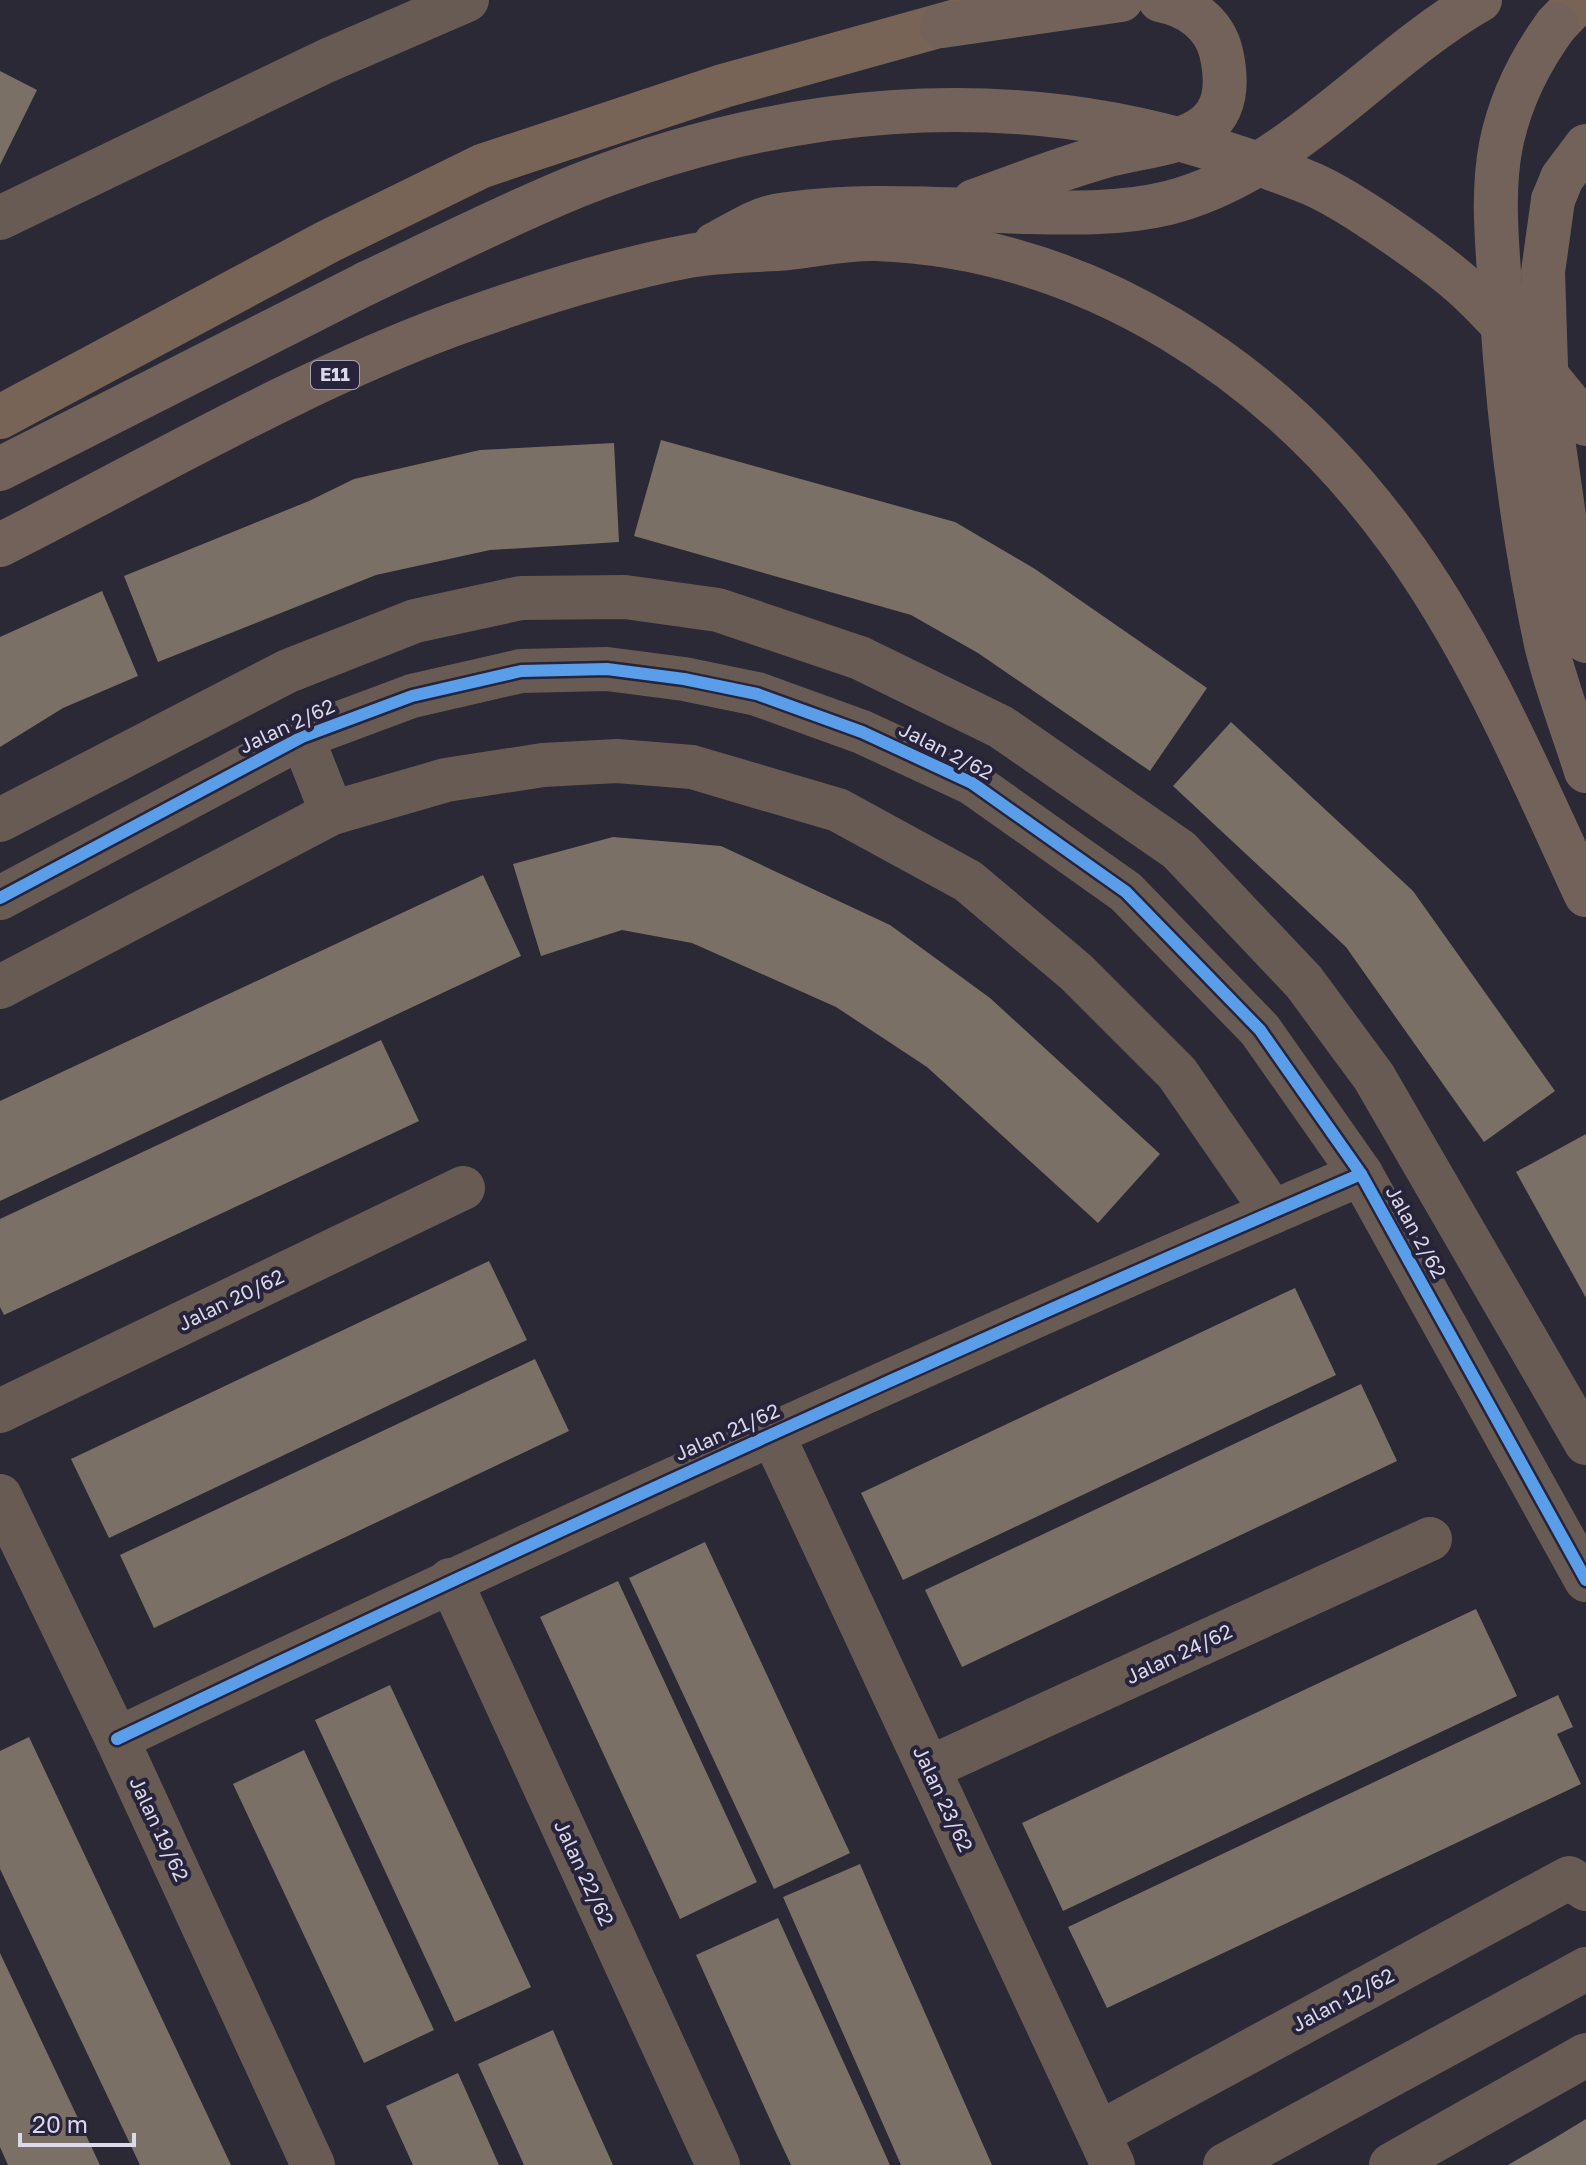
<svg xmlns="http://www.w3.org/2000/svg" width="1586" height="2165" viewBox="0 0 1586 2165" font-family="'Golos Text',sans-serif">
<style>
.building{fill:#7a7066}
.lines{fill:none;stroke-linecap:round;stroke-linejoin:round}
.minor{stroke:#675b54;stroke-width:44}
.major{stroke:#776456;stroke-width:44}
.highway{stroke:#73625a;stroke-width:44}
.highway-bridge{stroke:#73625a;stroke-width:44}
.cycleway-casing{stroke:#26233b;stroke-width:17}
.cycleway{stroke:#5a9eea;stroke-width:12}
.labels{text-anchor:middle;stroke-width:8;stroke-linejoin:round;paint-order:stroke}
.shield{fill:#26233b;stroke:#a5a2b6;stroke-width:2}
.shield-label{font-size:18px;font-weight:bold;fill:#dbd9ea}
.street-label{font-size:20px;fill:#dbd9ea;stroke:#26233b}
</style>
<rect width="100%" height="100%" fill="#2a2935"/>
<!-- building -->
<g class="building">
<polygon points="0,71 37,90 0,165"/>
<polygon points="661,440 955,522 1035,569 1207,688 1150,771 978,653 911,615 634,536"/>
<polygon points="614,443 619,542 490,550 376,575 158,662 124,576 309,501 354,479 480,450"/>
<polygon points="102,591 138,676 63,708 0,747 0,637"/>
<polygon points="1231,722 1413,891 1555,1091 1484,1142 1346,947 1173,786"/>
<polygon points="613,837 721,846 890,925 990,998 1160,1154 1098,1223 927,1067 836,1007 692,943 622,930 541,956 513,864"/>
<polygon points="483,875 521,956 0,1201 0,1101"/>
<polygon points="381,1040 419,1121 4,1315 0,1307 0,1219"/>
<polygon points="1586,1134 1586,1298 1516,1172"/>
<polygon points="489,1261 527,1340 109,1538 71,1459"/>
<polygon points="1295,1288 1336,1375 903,1580 861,1493"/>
<polygon points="535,1359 569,1431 154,1628 120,1555"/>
<polygon points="1361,1384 1397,1461 962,1667 925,1590"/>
<polygon points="705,1542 850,1853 774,1889 629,1578"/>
<polygon points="618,1581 757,1882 680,1919 540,1617"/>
<polygon points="1476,1609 1517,1696 1063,1911 1022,1823"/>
<polygon points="390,1685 531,1987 455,2022 315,1720"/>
<polygon points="1558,1695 1573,1727 1557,1734 1581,1784 1107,2008 1068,1927"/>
<polygon points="29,1737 231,2165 140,2165 0,1869 0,1751"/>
<polygon points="304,1750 434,2030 364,2063 233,1784"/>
<polygon points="860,1864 884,1920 992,2165 901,2165 783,1897"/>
<polygon points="778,1918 859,2096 890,2165 791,2165 776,2133 696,1955"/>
<polygon points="0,1953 100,2165 8,2165 0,2147"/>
<polygon points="553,2030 568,2065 613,2165 524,2165 510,2134 478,2064"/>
<polygon points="458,2073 499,2165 413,2165 386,2106"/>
<polygon points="1586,2119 1586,2165 1508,2165 1553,2139"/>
</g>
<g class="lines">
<!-- minor -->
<g class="minor">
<polyline points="0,218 326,61 467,0"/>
<polyline points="302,737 332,813"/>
<polyline points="0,820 288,671 415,621 521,598 625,597 718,610 860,658 1001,727 1179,850 1304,982 1374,1077 1586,1443"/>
<polyline points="0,898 302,737 412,696 521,671 607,669 684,679 757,694 862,732 972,783 1126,892 1260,1030 1361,1174 1586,1580"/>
<polyline points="0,987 332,813 446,780 543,765 617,761 692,767 838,810 968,881 1076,972 1177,1073 1273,1212"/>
<polyline points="0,1411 463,1188"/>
<polyline points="772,1433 1113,2165"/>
<polyline points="0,1496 117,1739 313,2165"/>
<polyline points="450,1580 718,2165"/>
<path d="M117,1739C528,1543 942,1354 1361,1174"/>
<polyline points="929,1768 1430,1539"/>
<polyline points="1099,2133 1569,1878 1586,1889"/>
<polyline points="1225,2165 1586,1969"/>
<polyline points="1391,2165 1586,2055"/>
</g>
<!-- major -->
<g class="major">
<polyline points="1556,25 1580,0"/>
<polyline points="0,417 329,241 482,166 723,86 978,15"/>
</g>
<!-- highway -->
<g class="highway">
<path d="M1556,25C1529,62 1510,100 1501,145C1491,196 1498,250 1501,302C1508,417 1522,531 1546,644C1556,687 1573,729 1586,771"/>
<polyline points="942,26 1121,0"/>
<polyline points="1553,200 1562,178 1586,146"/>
<path d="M974,201C1017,186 1059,169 1102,157C1163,139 1243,148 1221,52C1214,23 1188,5 1160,0"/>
<path d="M715,244C733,235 755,220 775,216C856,202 947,210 1029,212C1075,213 1122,214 1168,203C1290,172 1374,61 1480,0"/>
<polyline points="0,469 367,283"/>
<path d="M0,545C149,470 296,383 452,325C529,297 609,271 689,256C721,250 755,251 788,248C817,245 847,238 876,239C1088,247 1274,370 1397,538C1477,647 1529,772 1586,895"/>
</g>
<!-- highway-bridge -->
<g class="highway-bridge">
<polyline points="1553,200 1543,272 1547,397 1576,600 1586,641"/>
<path d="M367,283C437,250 506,215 577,186C781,105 998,83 1209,148C1244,159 1279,170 1312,184C1351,201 1437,261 1469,291C1512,332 1549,378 1586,424"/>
</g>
<defs>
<g id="cycleway">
<polyline points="0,898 302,737 412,696 521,671 607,669 684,679 757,694 862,732 972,783 1126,892 1260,1030 1361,1174 1586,1580"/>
<path d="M117,1739C528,1543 942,1354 1361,1174"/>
</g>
</defs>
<!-- cycleway casing -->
<use href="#cycleway" class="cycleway-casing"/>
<!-- cycleway -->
<use href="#cycleway" class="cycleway"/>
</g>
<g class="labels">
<!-- shield labels -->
<rect class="shield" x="311" y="361" width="48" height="28" rx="6"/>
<g class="shield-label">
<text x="335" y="381">E11</text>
</g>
<!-- street labels -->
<g class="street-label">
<text transform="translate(287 726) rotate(-25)" y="7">Jalan 2/62</text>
<text transform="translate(946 751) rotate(27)" y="7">Jalan 2/62</text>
<text transform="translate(1416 1232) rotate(61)" y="7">Jalan 2/62</text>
<text transform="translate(231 1300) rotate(-26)" y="7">Jalan 20/62</text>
<text transform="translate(727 1432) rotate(-24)" y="7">Jalan 21/62</text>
<text transform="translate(1179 1654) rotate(-25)" y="7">Jalan 24/62</text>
<text transform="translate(943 1799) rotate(65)" y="7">Jalan 23/62</text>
<text transform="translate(159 1829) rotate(65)" y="7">Jalan 19/62</text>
<text transform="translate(584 1873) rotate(65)" y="7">Jalan 22/62</text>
<text transform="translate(1343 2000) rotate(-28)" y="7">Jalan 12/62</text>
</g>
</g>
<!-- scale -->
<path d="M20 2133v12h114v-12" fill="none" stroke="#dbd9ea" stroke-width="4"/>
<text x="32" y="2133" font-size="24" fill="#dbd9ea" stroke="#26233b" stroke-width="6" paint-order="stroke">20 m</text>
</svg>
